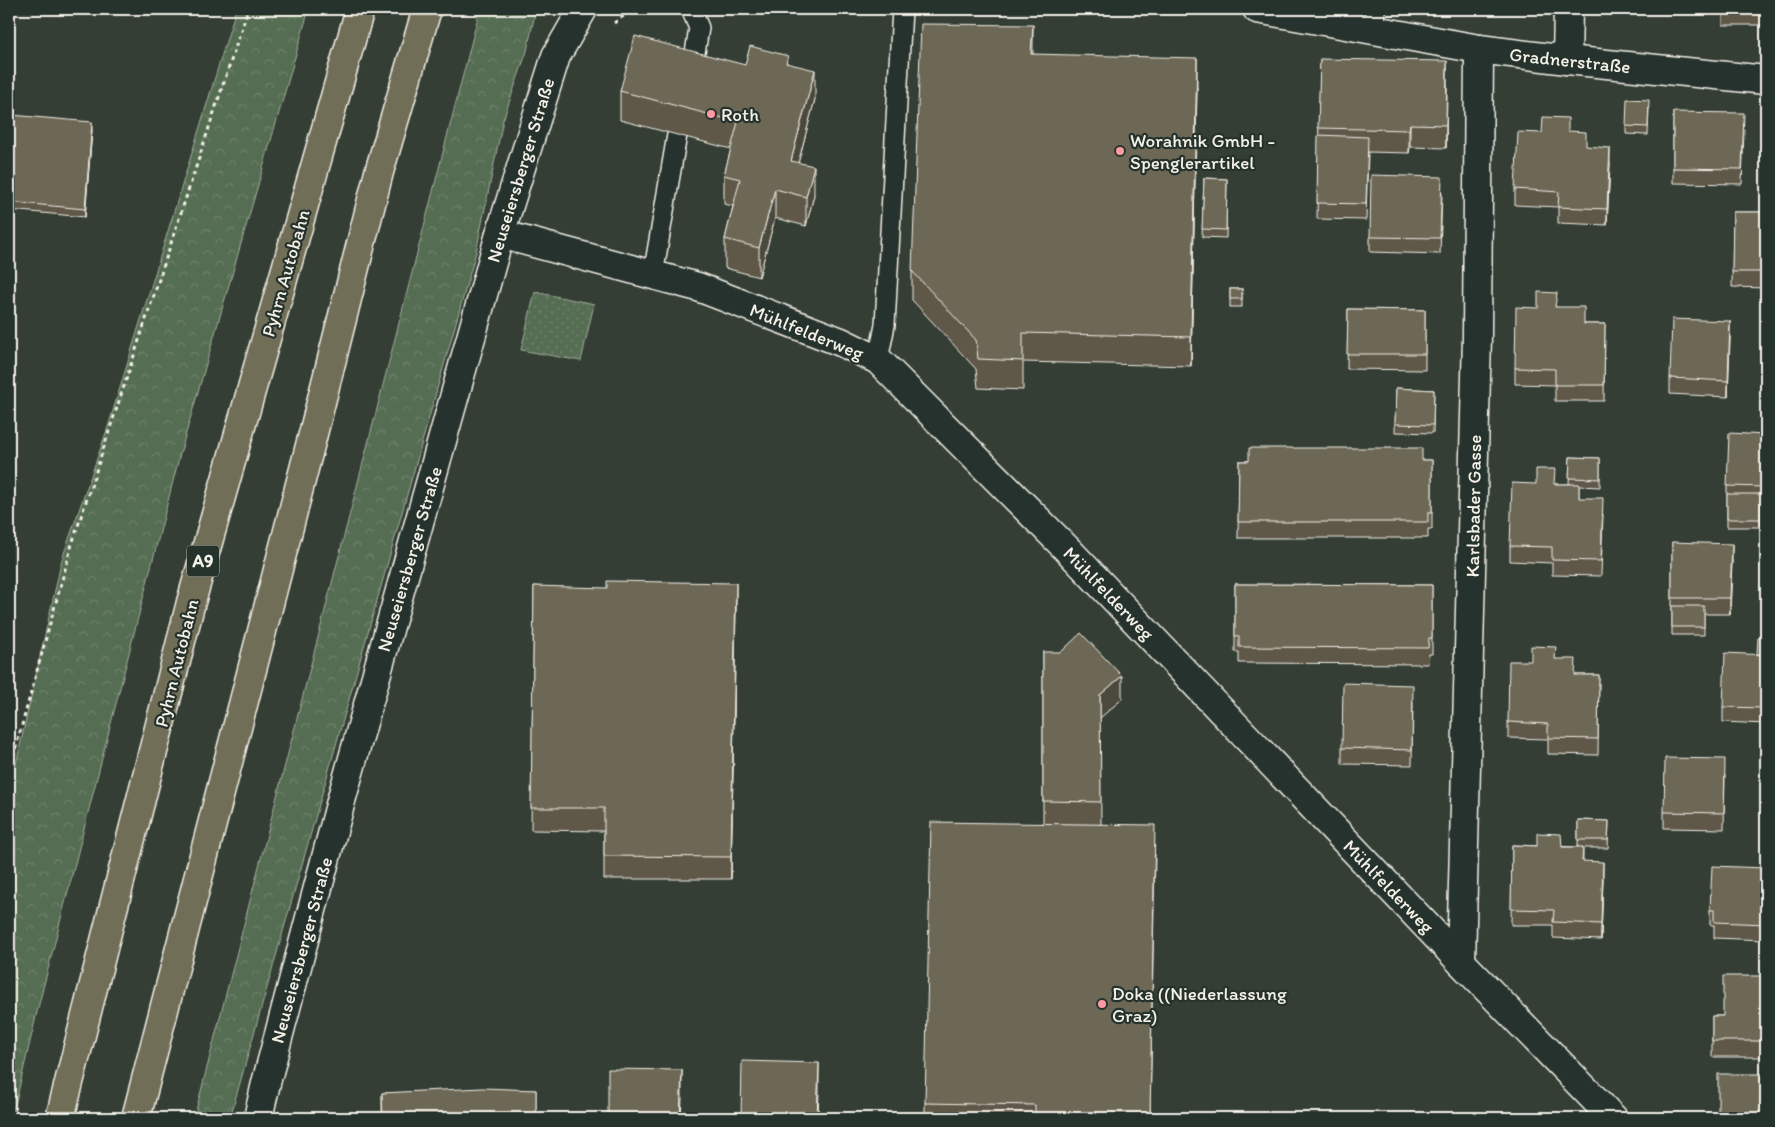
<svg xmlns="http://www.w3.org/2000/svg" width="1775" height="1127" viewBox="0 0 1775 1127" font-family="Itim,sans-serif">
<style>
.grass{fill:url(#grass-dots);stroke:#a4af9e}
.forest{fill:url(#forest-crowns);stroke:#a4af9e}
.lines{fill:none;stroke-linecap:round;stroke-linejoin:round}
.lane-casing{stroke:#f4f1e8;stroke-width:22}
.street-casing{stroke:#f4f1e8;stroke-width:31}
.secondary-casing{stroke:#f4f1e8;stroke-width:31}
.highway-casing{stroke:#f4f1e8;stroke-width:31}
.path{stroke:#f4f1e8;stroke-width:3;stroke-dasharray:4 4;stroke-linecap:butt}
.lane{stroke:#26332d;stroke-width:19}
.street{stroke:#26332d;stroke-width:28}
.secondary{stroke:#26332d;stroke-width:28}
.highway{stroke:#716e59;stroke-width:28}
.wall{fill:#5e594a;stroke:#f4f1e8}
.shaded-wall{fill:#4c493c;stroke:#f4f1e8}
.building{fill:#6d6856;stroke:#f4f1e8}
.poi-dot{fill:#ff9aa2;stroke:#26332d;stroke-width:2}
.labels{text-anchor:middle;stroke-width:4.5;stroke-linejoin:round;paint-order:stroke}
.shield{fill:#26332d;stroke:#b6b8b0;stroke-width:1}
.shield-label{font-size:18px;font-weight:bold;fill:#f4f1e8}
.street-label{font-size:19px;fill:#f4f1e8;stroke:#26332d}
.poi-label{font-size:19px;fill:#f4f1e8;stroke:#26332d;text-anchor:start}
</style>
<defs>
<pattern id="grass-dots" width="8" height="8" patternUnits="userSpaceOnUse" patternTransform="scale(1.25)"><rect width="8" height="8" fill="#556d53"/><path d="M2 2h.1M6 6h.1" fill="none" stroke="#6e826c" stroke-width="1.8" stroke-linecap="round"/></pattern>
<pattern id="forest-crowns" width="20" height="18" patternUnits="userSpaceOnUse" patternTransform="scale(1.25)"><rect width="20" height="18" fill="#556d53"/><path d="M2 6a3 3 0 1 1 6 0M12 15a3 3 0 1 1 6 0" fill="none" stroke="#6e826c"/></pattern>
</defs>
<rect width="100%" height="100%" fill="#343e35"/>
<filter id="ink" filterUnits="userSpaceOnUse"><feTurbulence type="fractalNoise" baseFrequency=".02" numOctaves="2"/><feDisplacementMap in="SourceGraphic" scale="10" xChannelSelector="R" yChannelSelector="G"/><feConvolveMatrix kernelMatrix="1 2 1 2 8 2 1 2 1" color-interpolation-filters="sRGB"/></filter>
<g filter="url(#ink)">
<!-- grass -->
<polygon class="grass" points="535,292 594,304 581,361 521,350"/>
<!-- forest -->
<g class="forest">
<polygon points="236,9 309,9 180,454 38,1008 12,1118 9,1118 9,795 62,559 108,427"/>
<polygon points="480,9 536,9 527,51 503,120 476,252 230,1118 194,1118"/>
</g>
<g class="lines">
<defs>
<g id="lane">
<polyline points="691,9 699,28 691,78"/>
<polyline points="1375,31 1375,9"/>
<polyline points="653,275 677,135"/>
<polyline points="878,360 885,325 902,9"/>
</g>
<g id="street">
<polyline points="1567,60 1568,9"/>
<polyline points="500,234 698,287 841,342 878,360 1070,552 1461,962 1613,1118"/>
<polyline points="1461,962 1477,337 1479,49"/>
</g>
<g id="secondary">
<polyline points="1257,9 1479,49 1567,60 1766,80"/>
<polyline points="258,1118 266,1083 341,801 500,234 556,56 583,9"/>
</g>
<g id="highway">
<polyline points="60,1118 191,602 360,9"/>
<polyline points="136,1118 312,438 379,172 427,9"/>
</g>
</defs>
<!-- lane casing -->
<use href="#lane" class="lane-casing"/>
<!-- street casing -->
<use href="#street" class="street-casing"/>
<!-- secondary casing -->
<use href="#secondary" class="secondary-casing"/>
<!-- highway casing -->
<use href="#highway" class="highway-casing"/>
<!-- path -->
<g class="path">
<polyline points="614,23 633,9"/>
<polyline points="9,772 72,544 248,9"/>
</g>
<!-- lane -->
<use href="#lane" class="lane"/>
<!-- street -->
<use href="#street" class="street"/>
<!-- secondary -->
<use href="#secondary" class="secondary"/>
<!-- highway -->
<use href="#highway" class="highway"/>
</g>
<!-- wall -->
<g class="wall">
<rect x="1723" y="9" width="43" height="16"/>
<polygon points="1033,54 1197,87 1191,366 1023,362 1023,390 978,388 976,369 912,300 912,271"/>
<polygon points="1320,59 1447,84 1446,148 1410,147 1409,153 1368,152 1366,220 1317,219"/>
<polygon points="788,63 815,99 798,163 814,195 806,226 775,218 759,277 725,268 725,239 733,206 724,204 724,175 731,149 620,120 620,91 745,65"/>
<polygon points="1649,108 1648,135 1626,134 1626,126"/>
<polygon points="1673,112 1744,129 1742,184 1673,183"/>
<polygon points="92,130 85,217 9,210 9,137"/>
<polygon points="1568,131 1586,146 1610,163 1607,225 1558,223 1558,207 1515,205 1515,189 1542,133"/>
<polygon points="1204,178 1227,179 1226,238 1202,237"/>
<polygon points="1442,193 1440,254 1370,252 1370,237"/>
<polygon points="1733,212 1766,212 1766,288 1732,287"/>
<rect x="1230" y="289" width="12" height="18"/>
<polygon points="1557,307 1584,324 1605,324 1604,401 1555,401 1555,385 1515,384 1515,368 1538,308"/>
<polygon points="1348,309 1425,310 1425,370 1347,369"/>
<polygon points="1730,337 1728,397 1670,394 1670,378"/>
<polygon points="1396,388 1434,390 1433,433 1395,432"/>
<polygon points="1766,409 1766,503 1761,503 1761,527 1727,527 1727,486 1766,435"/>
<polygon points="1570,457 1600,458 1600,487 1579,486 1579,498 1603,514 1601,576 1552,575 1552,563 1510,561 1510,546 1536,484 1569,484"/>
<polygon points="1432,460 1432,529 1428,529 1428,538 1238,538 1239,461"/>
<polygon points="1672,542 1732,560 1730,614 1704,614 1704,635 1672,635"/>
<polygon points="1235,584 1432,585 1432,654 1429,654 1428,664 1239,663 1239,652 1235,652"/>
<polygon points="534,586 736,606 731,879 604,879 604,831 531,830"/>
<polygon points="1766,638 1766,724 1723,722 1723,707 1757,654"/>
<polygon points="1043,652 1122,699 1100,717 1101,824 1155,854 1150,1118 925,1118 925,1103 1043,824"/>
<polygon points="1556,659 1576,675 1599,675 1598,755 1548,754 1548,739 1508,738 1508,722 1531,661"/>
<polygon points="1413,701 1412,765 1342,764 1342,748"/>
<polygon points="1725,775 1724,829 1664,828 1664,812"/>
<polygon points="1578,820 1609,821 1608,848 1583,848 1583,861 1603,878 1601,940 1553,938 1553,925 1511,925 1512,845 1578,847"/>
<polygon points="1766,868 1766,940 1714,938 1714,925 1710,925 1710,910"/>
<polygon points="1766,976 1766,1057 1712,1057 1712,1016 1723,1016"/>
<polygon points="536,1090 536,1118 382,1118 382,1093"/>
</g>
<!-- shaded-wall -->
<g class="shaded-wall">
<polygon points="1033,25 1033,54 1031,83 1031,54"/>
<polygon points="1197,58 1197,87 1191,366 1191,337"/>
<polygon points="1447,61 1447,84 1446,148 1446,125"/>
<polygon points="815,70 815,99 791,190 791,161"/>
<polygon points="92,122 92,130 85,217 85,209"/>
<polygon points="1410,124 1410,147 1409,153 1409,130"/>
<polygon points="1610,148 1610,163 1607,225 1607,209"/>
<polygon points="814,166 814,195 806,226 806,197"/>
<polygon points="775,189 775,218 759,277 759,248"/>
<polygon points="1730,321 1730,337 1728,397 1728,381"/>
<polygon points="1732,544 1732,560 1730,614 1730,598"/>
<polygon points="736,583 736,606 731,879 731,857"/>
<polygon points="1122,676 1122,699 1100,718 1100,695"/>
<polygon points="1603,862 1603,878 1601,940 1601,924"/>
<polygon points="819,1063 819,1092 818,1118 817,1118"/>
<polygon points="682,1070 682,1099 681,1118 680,1118"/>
</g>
<!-- building -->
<g class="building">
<polygon points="921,24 1033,25 1031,54 1197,58 1191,337 1023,333 1023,361 978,359 976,340 912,271"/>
<polygon points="635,36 745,65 750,46 788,56 786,63 815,70 791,161 814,166 806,197 775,189 759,248 725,239 740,179 724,175 738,122 620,91"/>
<polygon points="1320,59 1447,61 1446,125 1410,124 1409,130 1318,128"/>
<polygon points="1627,99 1649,100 1648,127 1626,126"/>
<polygon points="1673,112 1744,113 1742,169 1673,168"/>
<polygon points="11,115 92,122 85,209 9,202 9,137"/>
<polygon points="1543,117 1568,118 1568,131 1586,132 1586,146 1610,148 1607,209 1558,207 1559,192 1515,189 1518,132 1542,133"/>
<polygon points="1318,135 1368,137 1366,204 1317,203"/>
<polygon points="1371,175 1442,177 1440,238 1370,237"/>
<polygon points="1204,178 1227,179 1226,230 1202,229"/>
<polygon points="1733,212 1766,212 1766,272 1732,272"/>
<rect x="1230" y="289" width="12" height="10"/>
<polygon points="1538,292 1557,293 1555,307 1584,307 1584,324 1605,324 1604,385 1555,385 1555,369 1515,368 1516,307 1538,308"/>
<polygon points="1348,309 1425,310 1425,354 1347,354"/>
<polygon points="1672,319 1730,321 1728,381 1670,378"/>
<polygon points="1396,388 1434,390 1433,425 1395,424"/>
<polygon points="1729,433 1766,435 1766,487 1727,486"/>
<polygon points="1249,448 1422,448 1422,460 1432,460 1432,513 1428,513 1428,522 1238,522 1239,461 1249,461"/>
<polygon points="1570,457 1600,458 1600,479 1569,478"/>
<polygon points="1536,469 1555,469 1554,484 1579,484 1579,498 1603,498 1601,561 1552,560 1552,547 1510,546 1512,483 1536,484"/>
<rect x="1727" y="494" width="34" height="25"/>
<polygon points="1672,542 1732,544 1730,598 1672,598"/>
<polygon points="607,581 736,583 731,857 604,856 604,808 531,808 534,586 607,588"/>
<polygon points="1235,584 1432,585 1432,638 1429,638 1428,648 1239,647 1239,636 1235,636"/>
<rect x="1672" y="606" width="32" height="21"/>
<polygon points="1081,633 1122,676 1100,695 1101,802 1043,801 1043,652 1061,652"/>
<polygon points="1758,638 1766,638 1766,655 1757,654"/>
<polygon points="1531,646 1556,647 1555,659 1576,659 1575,675 1599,675 1598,739 1548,738 1548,724 1508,722 1509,661 1531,661"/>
<polygon points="1725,653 1766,655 1766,708 1723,707"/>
<polygon points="1343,683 1413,685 1412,750 1342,748"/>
<polygon points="1665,758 1725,759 1724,813 1664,812"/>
<polygon points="1578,820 1609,821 1608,840 1578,840"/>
<polygon points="931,822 1155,825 1150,1118 1035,1118 1035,1105 925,1103"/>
<polygon points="1537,833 1561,834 1562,847 1583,847 1582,861 1603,862 1601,924 1553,922 1554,910 1511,909 1512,845 1537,846"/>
<polygon points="1712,866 1766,868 1766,924 1714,922 1714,910 1710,910"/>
<polygon points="1723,976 1766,976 1766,1041 1712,1041 1712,1016 1723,1016"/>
<polygon points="742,1061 819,1063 817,1118 741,1118"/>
<polygon points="608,1069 682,1070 680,1118 608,1118"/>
<rect x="1718" y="1074" width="48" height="44"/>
<polygon points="482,1088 536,1090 536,1118 383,1118 382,1093"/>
</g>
</g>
<!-- markers -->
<g class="poi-dot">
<circle cx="711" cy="114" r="5"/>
<circle cx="1120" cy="151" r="5"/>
<circle cx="1102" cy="1004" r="5"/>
</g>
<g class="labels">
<!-- shield labels -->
<rect class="shield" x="187" y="545.5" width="32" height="31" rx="4"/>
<g class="shield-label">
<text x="203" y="567">A9</text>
</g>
<!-- street labels -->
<g class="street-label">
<text transform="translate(1570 60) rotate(6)" y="7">Gradnerstraße</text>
<text transform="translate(520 170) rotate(-73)" y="7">Neuseiersberger Straße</text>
<text transform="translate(285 273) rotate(-74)" y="7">Pyhrn Autobahn</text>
<text transform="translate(807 331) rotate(22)" y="7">Mühlfelderweg</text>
<text transform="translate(1473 506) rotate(-89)" y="7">Karlsbader Gasse</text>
<text transform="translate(409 559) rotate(-74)" y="7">Neuseiersberger Straße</text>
<text transform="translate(1109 593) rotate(46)" y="7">Mühlfelderweg</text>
<text transform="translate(176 663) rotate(-76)" y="7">Pyhrn Autobahn</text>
<text transform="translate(1389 886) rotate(46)" y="7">Mühlfelderweg</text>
<text transform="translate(301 950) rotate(-75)" y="7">Neuseiersberger Straße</text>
</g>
<!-- poi labels -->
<g class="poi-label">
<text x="721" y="121">Roth</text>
<text x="1130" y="147">Worahnik GmbH -<tspan x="1130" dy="22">Spenglerartikel</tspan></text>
<text x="1112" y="1000">Doka ((Niederlassung<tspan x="1112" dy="22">Graz)</tspan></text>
</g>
</g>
<!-- margin -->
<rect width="1775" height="1127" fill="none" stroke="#26332d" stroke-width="30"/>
<rect x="15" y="15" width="1745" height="1097" fill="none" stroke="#f4f1e8" stroke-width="2" filter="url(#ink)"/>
</svg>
